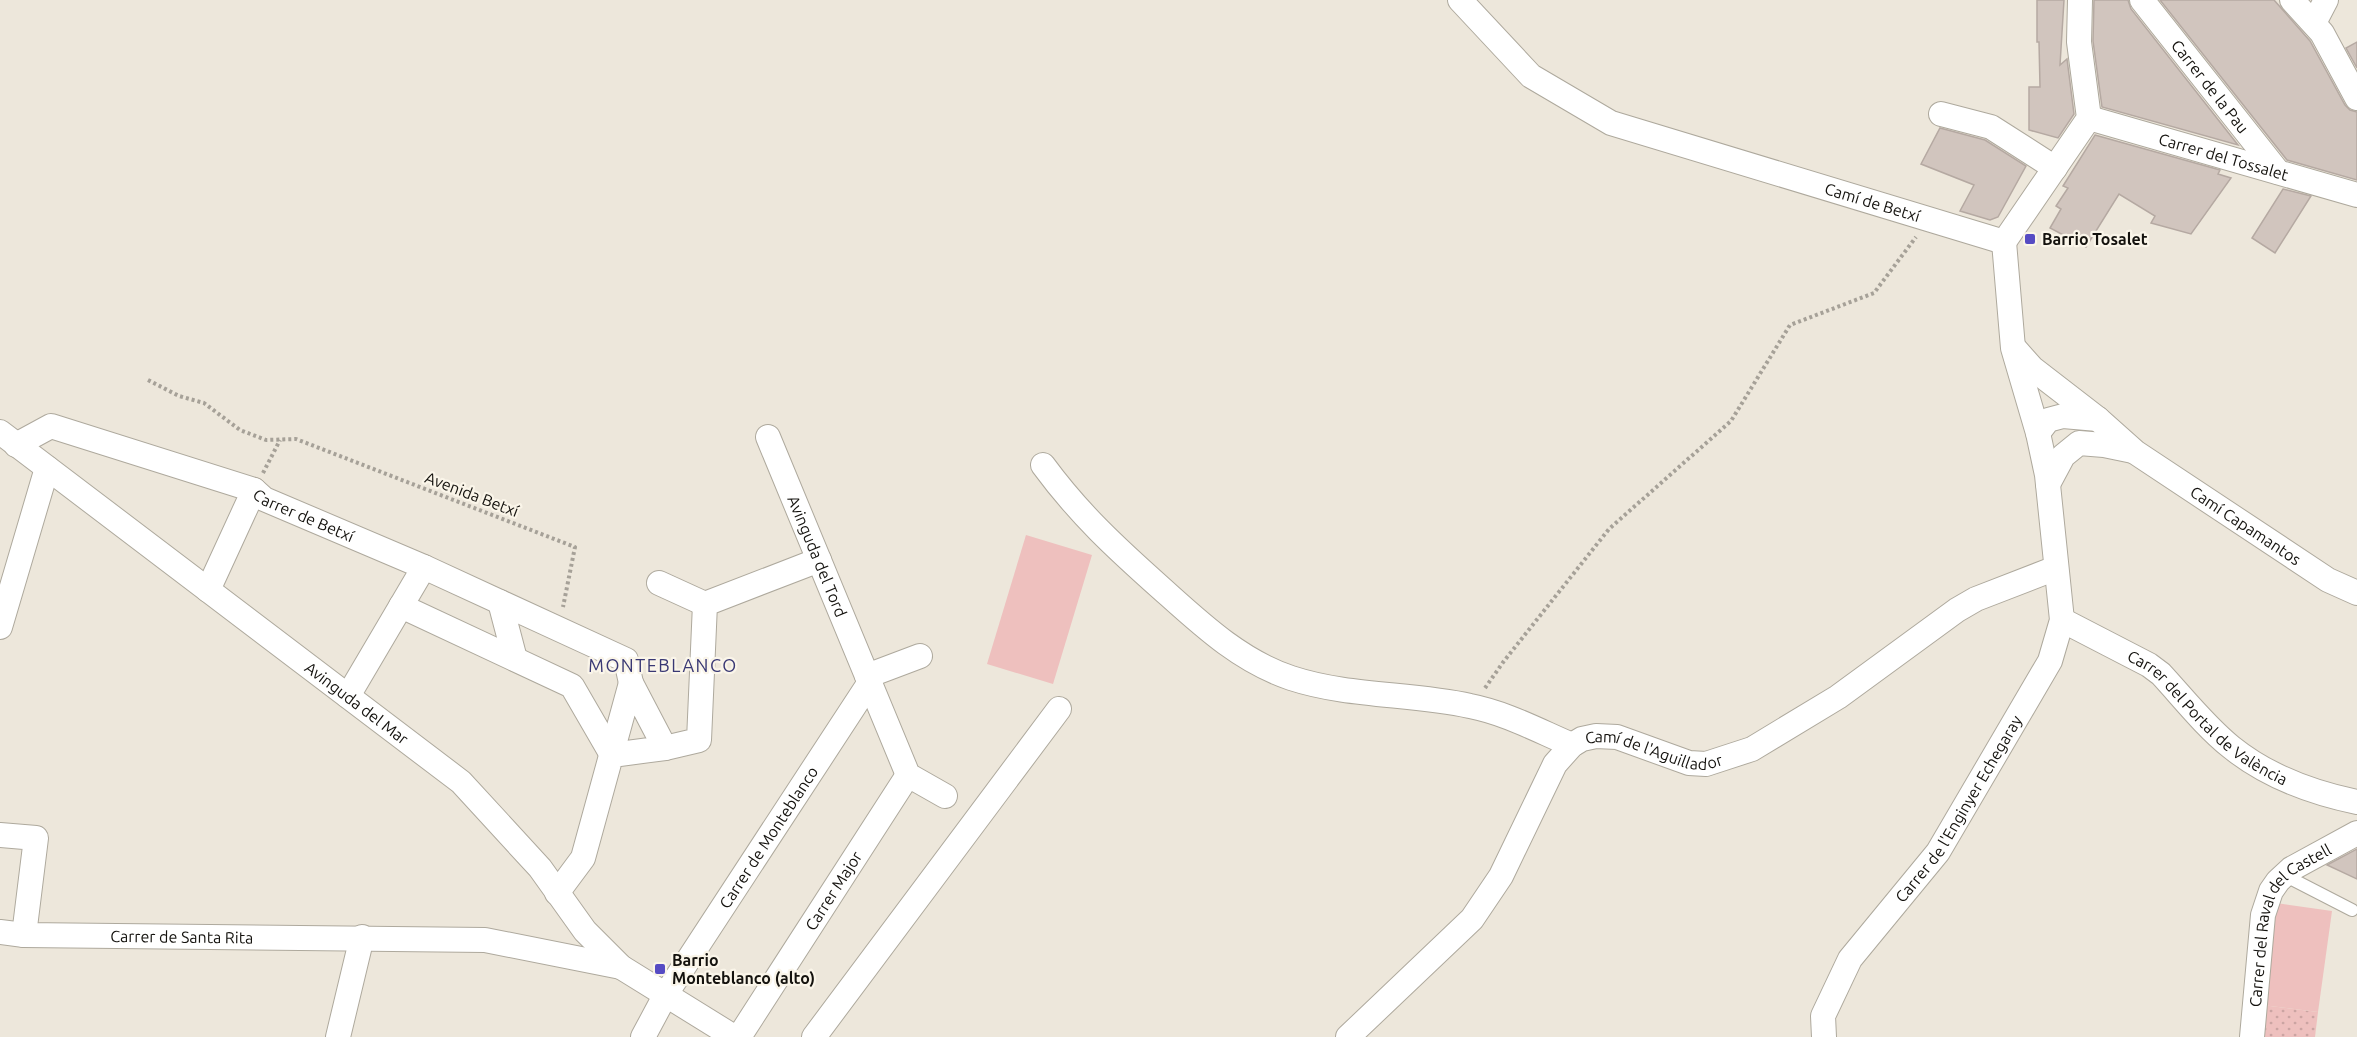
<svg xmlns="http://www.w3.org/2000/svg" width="2357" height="1037" viewBox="0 0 2357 1037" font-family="Ubuntu,sans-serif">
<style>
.park{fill:url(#park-dots)}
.garden{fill:#eec0be}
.building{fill:#d1c5be;stroke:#b5a9a2;stroke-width:1.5}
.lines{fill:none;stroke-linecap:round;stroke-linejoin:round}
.service-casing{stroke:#aea99d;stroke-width:14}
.minor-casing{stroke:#aea99d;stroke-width:26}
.path{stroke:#a6a198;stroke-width:4;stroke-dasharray:3 3;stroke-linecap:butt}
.service{stroke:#fff;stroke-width:12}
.minor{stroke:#fff;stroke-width:24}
.poi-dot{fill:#564bc3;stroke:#faf5e9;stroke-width:2}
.labels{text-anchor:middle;stroke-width:4.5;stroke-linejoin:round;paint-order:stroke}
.street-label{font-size:16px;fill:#14120e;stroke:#faf5e9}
.poi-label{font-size:16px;font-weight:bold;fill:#14120e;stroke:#faf5e9;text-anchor:start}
.neighbourhood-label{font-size:18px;letter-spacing:1.5px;fill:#393874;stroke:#faf5e9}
</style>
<defs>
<pattern id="park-dots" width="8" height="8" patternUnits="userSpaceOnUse" patternTransform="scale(1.5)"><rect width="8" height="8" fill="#eec0be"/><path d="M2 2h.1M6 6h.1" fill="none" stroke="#cba4a2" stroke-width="1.8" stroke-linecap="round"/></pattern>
</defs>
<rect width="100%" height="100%" fill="#ede7db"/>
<!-- park -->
<polygon class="park" points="2262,1005 2318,1012 2315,1037 2261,1037"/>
<!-- garden -->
<g class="garden">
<polygon points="1026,535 1092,555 1053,684 987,664"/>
<polygon points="2276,903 2332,911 2318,1012 2262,1005"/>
</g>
<!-- building -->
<g class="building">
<polygon points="2037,0 2064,0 2060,65 2067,59 2074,114 2058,138 2029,130 2029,87 2040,87 2039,42 2037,42"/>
<polygon points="2094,0 2128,0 2131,9 2238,145 2102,107 2093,41"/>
<polygon points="2160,0 2274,0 2310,41 2345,105 2350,110 2357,112 2357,180 2287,160"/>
<polygon points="2357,42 2357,68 2346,48"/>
<polygon points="1940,128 1985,140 2026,166 1998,217 1990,220 1960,211 1974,185 1921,164"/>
<polygon points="2095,135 2220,170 2218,174 2231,178 2191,234 2151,223 2155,216 2119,194 2086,247 2050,228 2061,209 2056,206 2068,188 2063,186"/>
<polygon points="2283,189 2311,196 2275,253 2252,238"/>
<polygon points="2357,849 2357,879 2327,865"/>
</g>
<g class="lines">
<defs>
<polyline id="service" points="2284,875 2352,910"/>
<g id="minor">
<path id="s1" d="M1460,0L1531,76L1611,123L2004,242"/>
<path id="s2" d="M2142,0L2278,172"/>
<polyline points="2292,0 2322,33 2357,98"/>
<polyline points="2314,23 2326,0"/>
<polyline points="1941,114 1991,127 2055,168"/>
<path id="s3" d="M2089,118L2357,195"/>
<polyline points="2004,242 2089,118 2079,42 2080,0"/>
<path id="s4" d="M2016,350L2032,368L2098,419L2135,452L2328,580L2357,593"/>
<path id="s5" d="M0,432L461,782L540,868L585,931L621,967L734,1037"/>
<polyline points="2038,433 2048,420 2063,416 2098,419"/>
<path id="s6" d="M768,437L908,775L945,796"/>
<path id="s7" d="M16,445L51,426L254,490L264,499L424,567L626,660L631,683"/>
<path d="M1043,465C1079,514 1116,548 1162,589C1201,624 1240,661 1291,678C1349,697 1411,693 1470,706C1506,713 1539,731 1572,745"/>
<polyline points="2048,484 2063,456 2079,443 2104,445 2133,451"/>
<polyline points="659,583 705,604"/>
<polyline points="208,590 254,490"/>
<polyline points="500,602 515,659"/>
<polyline points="401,606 572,686 612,755"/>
<path id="s8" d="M2062,620L2149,665L2161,674C2184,699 2205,726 2231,747C2267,776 2313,793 2357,802"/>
<polyline points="0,627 47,468"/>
<polyline points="867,676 920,656"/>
<polyline points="348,696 424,567"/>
<polyline points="665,748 699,740 705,604 819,560"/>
<polyline points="0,835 36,838 24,935"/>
<polyline points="557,893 583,858 631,683 665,748 612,755"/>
<path id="s9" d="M0,932L24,935L485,940L621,967"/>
<polyline points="338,1037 362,937"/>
<path id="s10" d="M643,1037L666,994L870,682"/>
<path id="s11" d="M739,1037L908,775"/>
<polyline points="814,1037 1059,709"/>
<path id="s12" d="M1348,1037L1472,919L1501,876L1555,764L1572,745L1582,739L1596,736L1617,737L1689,763L1706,764L1752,749L1838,697L1957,610L1976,599L2056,568"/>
<path id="s13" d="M1824,1037L1823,1016L1850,959L1938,852L2050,661L2062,620L2047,475L2038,433L2013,348L2004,242"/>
<path id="s14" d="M2252,1037L2263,915L2271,891L2278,881L2291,869L2357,833"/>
</g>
</defs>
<!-- service casing -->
<use href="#service" class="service-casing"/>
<!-- minor casing -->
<use href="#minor" class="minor-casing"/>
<!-- path -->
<g class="path">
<polyline points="148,380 179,396 204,403 240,430 266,440 296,439 575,547 563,607"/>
<polyline points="263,473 280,440"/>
<polyline points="1485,688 1504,661 1609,529 1731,421 1790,325 1874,293 1916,237"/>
</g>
<!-- service -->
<use href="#service" class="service"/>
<!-- minor -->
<use href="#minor" class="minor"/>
</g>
<!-- markers -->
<g class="poi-dot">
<rect x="2024" y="233" width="12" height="12" rx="3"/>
<rect x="654" y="963" width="12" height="12" rx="3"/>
</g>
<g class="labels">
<!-- street labels -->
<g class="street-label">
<text dy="6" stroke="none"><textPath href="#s2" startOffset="110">Carrer de la Pau</textPath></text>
<text dy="6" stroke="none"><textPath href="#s3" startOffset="140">Carrer del Tossalet</textPath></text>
<text dy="6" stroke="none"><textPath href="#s1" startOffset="470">Camí de Betxí</textPath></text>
<text transform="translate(472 494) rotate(21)" y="6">Avenida Betxí</text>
<text dy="6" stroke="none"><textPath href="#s7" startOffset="309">Carrer de Betxí</textPath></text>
<text dy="6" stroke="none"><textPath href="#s4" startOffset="290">Camí Capamantos</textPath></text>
<text dy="6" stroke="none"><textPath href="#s6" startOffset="129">Avinguda del Tord</textPath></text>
<text dy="6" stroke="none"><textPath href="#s5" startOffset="448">Avinguda del Mar</textPath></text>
<text dy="6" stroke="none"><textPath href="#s8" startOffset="177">Carrer del Portal de València</textPath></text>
<text dy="6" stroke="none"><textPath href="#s12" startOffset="459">Camí de l'Aguillador</textPath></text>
<text dy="6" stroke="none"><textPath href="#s13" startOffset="270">Carrer de l'Enginyer Echegaray</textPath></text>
<text dy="6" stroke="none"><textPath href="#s10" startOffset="236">Carrer de Monteblanco</textPath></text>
<text dy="6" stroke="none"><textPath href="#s11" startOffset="174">Carrer Major</textPath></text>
<text dy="6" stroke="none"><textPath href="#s14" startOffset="126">Carrer del Raval del Castell</textPath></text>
<text dy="6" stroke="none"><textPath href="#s9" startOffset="182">Carrer de Santa Rita</textPath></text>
</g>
<!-- poi labels -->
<g class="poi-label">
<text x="2042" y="245">Barrio Tosalet</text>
<text x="672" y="966">Barrio<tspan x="672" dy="18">Monteblanco (alto)</tspan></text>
</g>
<!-- neighbourhood labels -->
<g class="neighbourhood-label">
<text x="663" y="672">MONTEBLANCO</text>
</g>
</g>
</svg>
